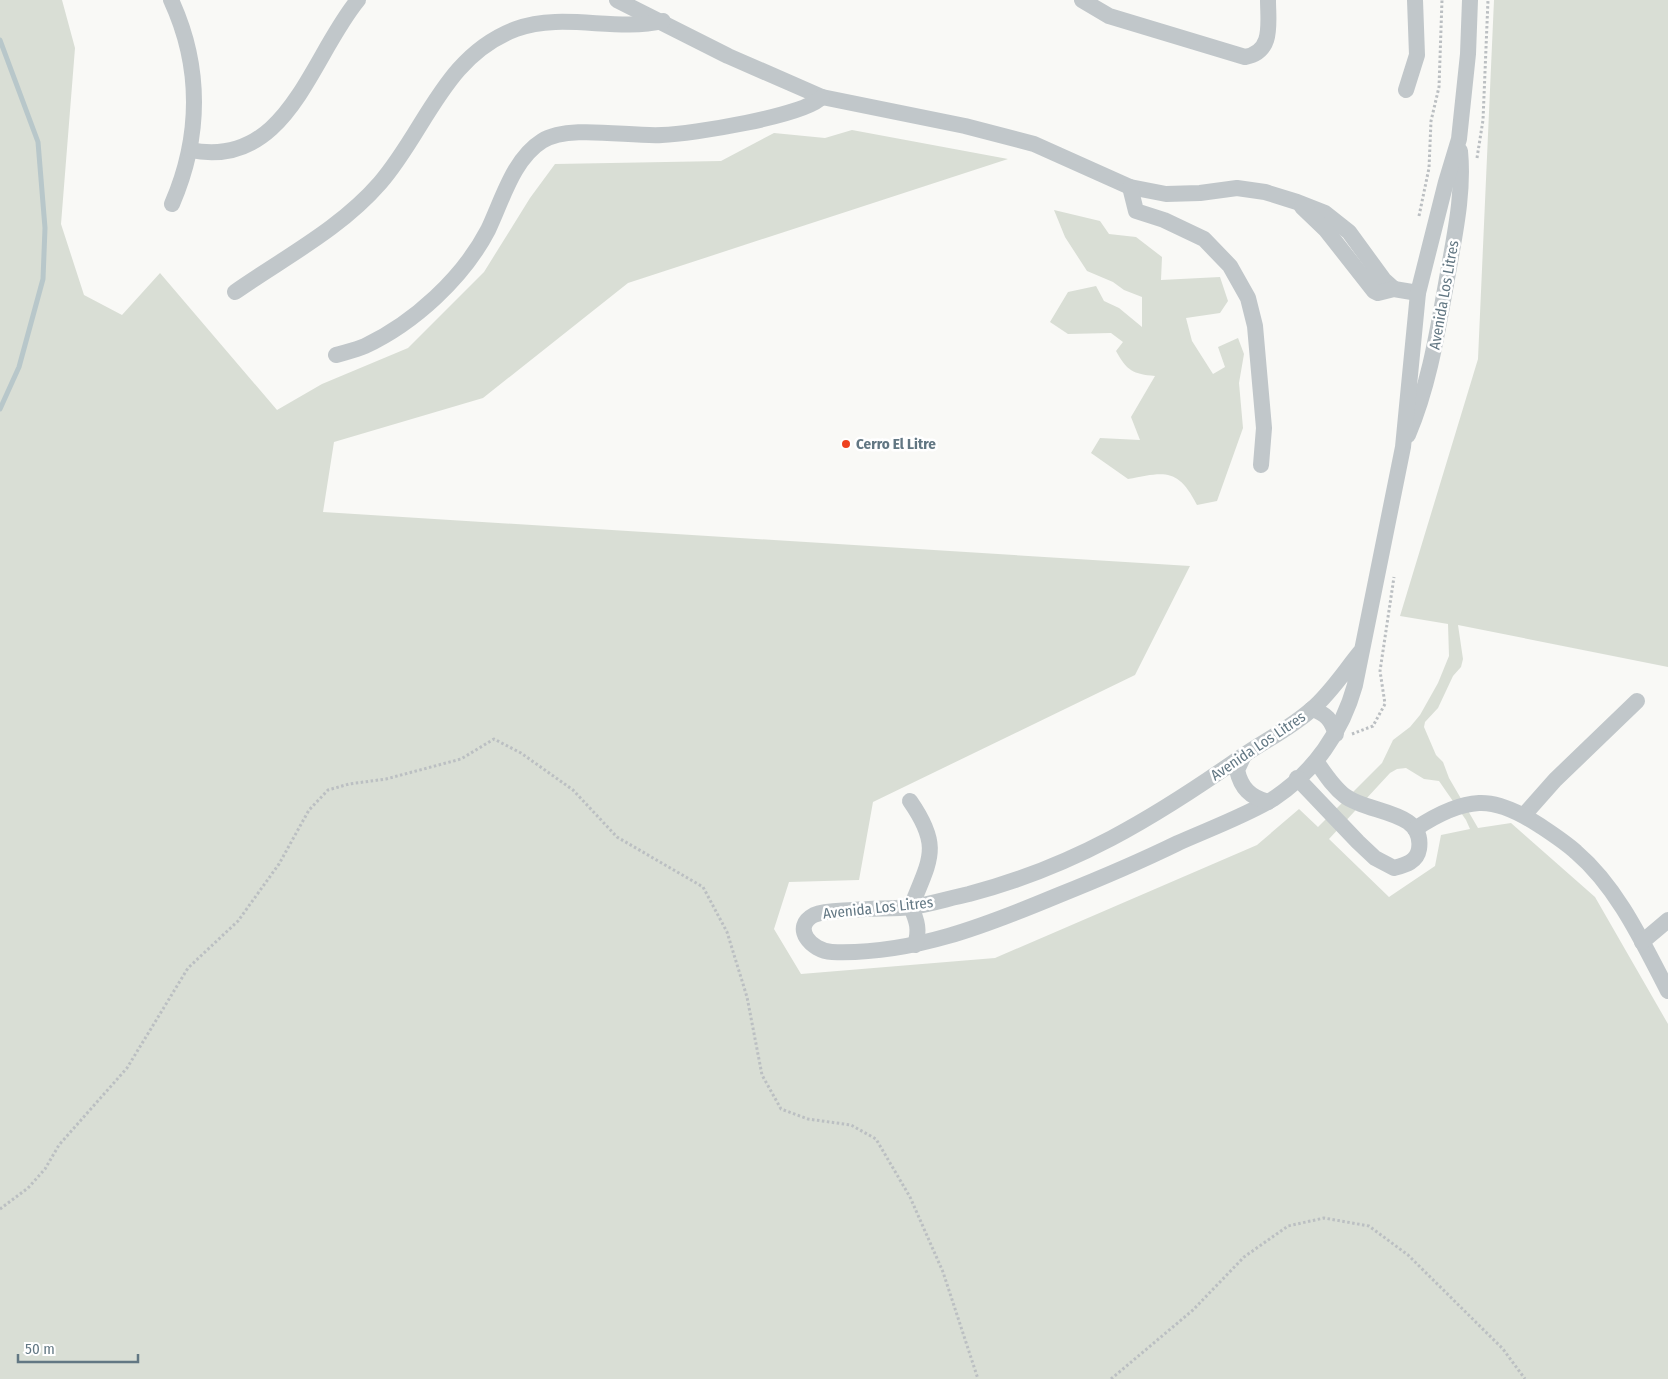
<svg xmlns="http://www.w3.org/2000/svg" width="1668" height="1379" viewBox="0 0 1668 1379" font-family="'Fira Sans Condensed',sans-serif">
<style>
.green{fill:#d9ded5;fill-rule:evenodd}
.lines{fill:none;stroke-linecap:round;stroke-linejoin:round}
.stream{stroke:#b8c7ca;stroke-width:5}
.path{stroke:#bbbfc2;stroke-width:3;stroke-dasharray:2.5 2.5;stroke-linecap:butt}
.minor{stroke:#c1c7ca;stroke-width:16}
.poi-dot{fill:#ee4221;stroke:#fff;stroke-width:2}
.labels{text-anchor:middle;stroke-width:5;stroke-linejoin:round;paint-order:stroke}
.street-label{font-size:15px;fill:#627783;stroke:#fff}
.poi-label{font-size:15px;font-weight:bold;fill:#627783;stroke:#fff;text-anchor:start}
</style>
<rect width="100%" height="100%" fill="#f9f9f6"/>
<!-- green -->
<g class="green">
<path d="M0,0H62L75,48L61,224L84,295L122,315L160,273L277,410L322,384L408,348L484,272L530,198L555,164L721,161L774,133L825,138L852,130L1008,159L628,283L483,398L334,442L323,512L1190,566L1135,675L873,802L859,880L789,882L774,929L801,974L995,958L1257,845L1299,809L1318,827L1382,763L1393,740L1410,727L1420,715L1438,683L1449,656L1448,624L1400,616L1478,359L1494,0H1668V667L1458,625L1463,659L1461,667L1453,676L1438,708L1425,722L1424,727L1436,755L1443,762L1449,778L1478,828L1511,823L1595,897L1668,1024V1379H0ZM1406,768L1424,779L1439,781L1466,820L1470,829L1441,835L1435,866L1389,897L1329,839L1390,773L1397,769Z"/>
<path d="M1054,210L1100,221L1109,234L1136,237L1162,257L1161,280L1220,277L1228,301L1220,313L1186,318L1192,341L1213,374L1225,367L1218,347L1238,338L1244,354L1239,383L1243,428L1217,501L1197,505C1178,467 1164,472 1128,479L1091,453L1100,438L1140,440L1131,417L1155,376C1133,374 1127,371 1116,351L1123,342L1111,333L1068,334L1050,322L1068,292L1096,286L1104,301L1119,308L1142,327V297L1124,290L1113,282L1087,271L1065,237Z"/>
</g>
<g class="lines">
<!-- stream -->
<polyline class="stream" points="0,40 38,142 45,228 43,279 19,367 0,409"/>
<!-- path -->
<g class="path">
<polyline points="1477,158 1483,120 1488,0"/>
<polyline points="1419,216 1429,168 1431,121 1439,87 1442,0"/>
<polyline points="1352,734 1373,726 1385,704 1380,671 1394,577"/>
<polyline points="0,1209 28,1188 45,1169 59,1145 127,1068 188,968 238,921 279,864 309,810 328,790 349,784 386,779 461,759 494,739 521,753 573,790 617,837 703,887 727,932 747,997 762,1075 781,1109 808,1119 851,1125 876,1139 910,1197 943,1272 978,1379"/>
<polyline points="1111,1379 1193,1310 1244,1257 1288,1226 1324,1218 1369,1226 1408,1255 1503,1349 1525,1379"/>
</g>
<!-- minor -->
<g class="minor">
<path d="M171,0C202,67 201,137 172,204"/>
<polyline points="617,0 728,56 822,97 965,126 1034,144 1130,187 1166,194 1200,193 1237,188 1265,192 1297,202 1325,213 1349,232 1384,280 1394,289"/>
<path d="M1082,0L1109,16L1245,57C1274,52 1268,23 1268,0"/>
<polyline points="1406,90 1417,55 1415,0"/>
<path d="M190,150C287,170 310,58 358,0"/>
<polyline points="1130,187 1136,211 1164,220 1204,239 1230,266 1248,298 1255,326 1264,428 1261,465"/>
<polyline points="1302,207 1326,230 1374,291 1378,293 1394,289 1418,293"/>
<path d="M235,292C285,257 340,229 380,183C426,130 444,56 516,29C563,12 615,32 663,21"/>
<path d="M336,355C346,352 356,350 365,346C414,323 463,278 488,230C502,201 513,159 542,141C569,124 629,137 662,135C691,134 805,116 822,97"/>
<path d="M1408,435C1430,383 1438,328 1448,273C1455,233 1464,192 1460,151"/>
<path d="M1362,650C1346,669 1331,693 1312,709C1291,728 1264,741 1241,757C1154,818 1073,867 969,894C950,898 931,904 912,907C892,909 872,908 853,910C841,911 825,910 814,915C791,927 811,951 832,952C912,955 987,925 1059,895C1099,879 1139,862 1178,843C1207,830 1247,815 1273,799C1314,772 1342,732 1355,685L1403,447L1418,293L1446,182L1459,139L1468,54L1470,0"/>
<path d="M1312,709C1327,714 1331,720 1336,734"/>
<path d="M1244,755L1237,770C1241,788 1250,797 1268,802"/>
<path d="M1297,778L1358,842L1375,858L1394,868C1405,865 1417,862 1419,849C1425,810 1369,814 1345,796C1333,787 1325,774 1316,761"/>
<path d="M910,801C942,847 930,859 911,907C917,921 920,930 915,945"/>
<polyline points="1524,815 1555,780 1637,701"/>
<path d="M1415,829C1433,817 1457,804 1479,803C1499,802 1522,814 1539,825C1551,833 1565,842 1576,852C1618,888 1643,943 1668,991"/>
<polyline points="1642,942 1668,920"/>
</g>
</g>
<!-- markers -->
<circle class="poi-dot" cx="846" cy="444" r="5"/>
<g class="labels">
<!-- street labels -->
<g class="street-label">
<text transform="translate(1444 295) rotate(-80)" y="5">Avenida Los Litres</text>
<text transform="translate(1258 746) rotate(-34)" y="5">Avenida Los Litres</text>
<text transform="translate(878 908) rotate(-6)" y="5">Avenida Los Litres</text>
</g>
<!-- poi labels -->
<g class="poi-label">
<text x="856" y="449">Cerro El Litre</text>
</g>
</g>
<!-- scale -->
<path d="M18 1354v8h120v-8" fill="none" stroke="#627783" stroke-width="2.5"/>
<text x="25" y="1354" font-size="15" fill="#627783" stroke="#ffffff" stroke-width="4" paint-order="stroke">50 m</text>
</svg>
